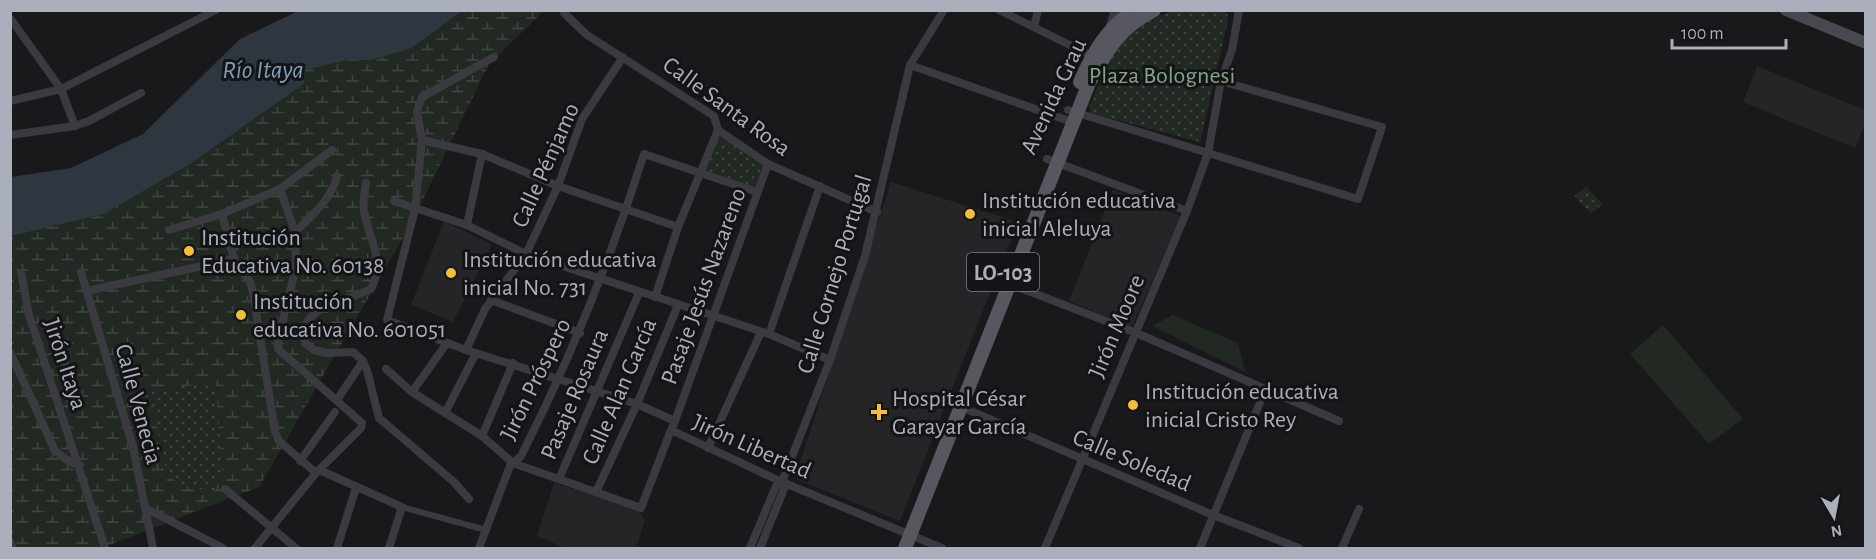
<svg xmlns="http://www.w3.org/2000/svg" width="1876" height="559" viewBox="0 0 1876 559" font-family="'Alegreya Sans',sans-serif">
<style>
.built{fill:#252528}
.green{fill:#212922}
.wetland{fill:url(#wetland-marsh)}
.park{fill:url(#park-dots)}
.water{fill:#2e3740}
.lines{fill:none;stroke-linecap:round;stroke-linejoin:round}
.pedestrian{stroke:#3a3a40;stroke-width:6}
.minor{stroke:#3a3a40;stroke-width:8}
.secondary{stroke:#484950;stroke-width:12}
.primary{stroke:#56575f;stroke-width:14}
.poi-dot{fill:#f4bf38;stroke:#141416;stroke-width:2}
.labels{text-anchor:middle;stroke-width:6;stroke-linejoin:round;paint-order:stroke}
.shield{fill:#141416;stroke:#7e808a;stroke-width:1.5}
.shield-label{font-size:22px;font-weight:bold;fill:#abafbb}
.park-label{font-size:24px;fill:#82a686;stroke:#141416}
.street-label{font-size:24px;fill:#abafbb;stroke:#141416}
.poi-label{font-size:24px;fill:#abafbb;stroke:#141416;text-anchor:start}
.water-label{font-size:26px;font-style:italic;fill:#829bb6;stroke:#141416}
</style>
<defs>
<pattern id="wetland-marsh" width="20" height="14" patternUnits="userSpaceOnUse" patternTransform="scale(1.5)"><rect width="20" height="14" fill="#212922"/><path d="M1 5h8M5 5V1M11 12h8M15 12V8" fill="none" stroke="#3f4640"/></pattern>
<pattern id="park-dots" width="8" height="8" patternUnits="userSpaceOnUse" patternTransform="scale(1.5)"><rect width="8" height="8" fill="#212922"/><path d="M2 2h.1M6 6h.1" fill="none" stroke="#3f4640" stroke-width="1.8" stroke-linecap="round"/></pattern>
</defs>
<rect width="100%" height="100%" fill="#19191b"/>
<!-- built -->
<g class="built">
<polygon points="1757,66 1865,110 1865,123 1855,148 1743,102"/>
<polygon points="891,182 1018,222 900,521 798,480 796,475"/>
<polygon points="1113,190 1181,216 1132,327 1069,301"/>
<polygon points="444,221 492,245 453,322 411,305"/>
<polygon points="554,483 638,509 645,520 636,548 565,548 537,536"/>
</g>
<!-- green -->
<g class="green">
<polygon points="1173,315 1238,343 1245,372 1152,326"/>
<polygon points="1663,325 1743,419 1709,444 1630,354"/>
</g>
<!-- wetland -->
<polygon class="wetland" points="462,11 544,11 489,64 412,222 259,487 102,548 11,548 10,236 104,214 190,164 304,84 304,70 348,60 371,60 410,49"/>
<!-- park -->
<g class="park">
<path d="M1172,11H1227L1228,20L1200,142L1091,113L1089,107C1110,60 1119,29 1172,11Z"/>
<polygon points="719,135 764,166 755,188 705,170"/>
<polygon points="1586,187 1603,204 1591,213 1574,196"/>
<polygon points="216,381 222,472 214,492 181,485 167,475 150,392"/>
</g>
<!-- water -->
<polygon class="water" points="298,11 462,11 410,49 371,60 348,60 305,70 304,84 190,164 104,214 11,236 11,177 71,168 143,134 240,39"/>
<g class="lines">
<!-- pedestrian -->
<polyline class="pedestrian" points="402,507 486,530"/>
<!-- minor -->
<g class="minor">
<polyline points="999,10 1092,56"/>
<polyline points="564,13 587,35 714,116 718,130 768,164 877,212"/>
<polyline points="10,18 61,89 75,126"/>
<polyline points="1034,27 1038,10"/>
<polyline points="1109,29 1115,10"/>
<polyline points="494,57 422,97 417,111 422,140 415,209 387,320 466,350 637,404 675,421 671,430 782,482 942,548"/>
<polyline points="910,65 1072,122"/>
<polyline points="10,101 61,89 216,10"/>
<polyline points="1068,110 1358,199 1382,127 1221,81"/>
<polyline points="10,135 75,126 89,121 141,93"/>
<polyline points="422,140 482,154 558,186 678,227"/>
<polyline points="1047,159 1187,211"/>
<path d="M366,183C365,192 362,201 364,211C369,240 386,260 371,289C346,302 297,305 305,343L314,350L327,353L353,352L363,361L367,370L379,418L454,482L469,499"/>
<polyline points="394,201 467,225 526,254 769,334 830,360"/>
<polyline points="222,214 234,259 250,282 253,292 275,432 279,441 316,473"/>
<polyline points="467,225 482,154"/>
<polyline points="169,230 222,214 280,189 332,150"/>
<path d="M295,232C311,216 332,199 337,176"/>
<polyline points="81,272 133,447 153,548"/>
<polyline points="21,273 29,315 105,548"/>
<polyline points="1000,280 1134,332 1339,421"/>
<polyline points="87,291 234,259"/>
<polyline points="655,297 678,227 718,130"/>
<polyline points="491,300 580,333"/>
<polyline points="769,334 820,186"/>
<polyline points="466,350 485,309 526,254 558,186 582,119 623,57"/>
<polyline points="10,352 55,451 70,462 80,465"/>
<polyline points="386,369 412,392 482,436 513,463 641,508 671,430"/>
<polyline points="412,392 447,343"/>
<polyline points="337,400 363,361"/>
<polyline points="952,403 1213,515 1299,548"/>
<polyline points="445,413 476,353"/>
<polyline points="675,421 768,164"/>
<polyline points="482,436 513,363"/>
<polyline points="708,448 761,332"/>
<polyline points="300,461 335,412"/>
<polyline points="319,470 402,507 389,548"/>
<polyline points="559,479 639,293"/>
<polyline points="225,489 296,548"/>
<polyline points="596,492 637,404 678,305"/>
<polyline points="147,509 223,548"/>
<polyline points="10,541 13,548"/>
<polyline points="255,548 316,473 361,428 362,423 278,349 278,341 296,266 295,232 280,189"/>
<polyline points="337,548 356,488"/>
<path d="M479,548L510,466L521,456C572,356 610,261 644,154L757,192"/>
<polyline points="750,548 776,486 782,482 830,360 865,256 910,65 944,10"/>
<polyline points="760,548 784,489 782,482"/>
<polyline points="1045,548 1187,211 1208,153 1221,81 1232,50 1239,10"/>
<polyline points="1200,548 1266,388"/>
<polyline points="1342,548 1359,509"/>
</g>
<!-- secondary -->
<polyline class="secondary" points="1786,10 1866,43"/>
<!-- primary -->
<g class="primary">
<path d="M1080,82C1093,53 1107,28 1134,10"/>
<path d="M905,548L1089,83C1108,49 1119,28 1154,10"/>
</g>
</g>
<!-- markers -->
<g class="poi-dot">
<circle cx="970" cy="214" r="6"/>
<circle cx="189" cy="251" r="6"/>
<circle cx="451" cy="273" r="6"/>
<circle cx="241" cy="315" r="6"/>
<circle cx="1133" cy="405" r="6"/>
<path d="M876 403h6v6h6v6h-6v6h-6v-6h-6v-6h6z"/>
</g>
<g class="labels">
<!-- shield labels -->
<rect class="shield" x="967" y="253" width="72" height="38" rx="4.5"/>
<g class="shield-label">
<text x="1003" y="280">LO-103</text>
</g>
<!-- park labels -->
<g class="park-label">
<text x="1162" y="83">Plaza Bolognesi</text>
</g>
<!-- street labels -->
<g class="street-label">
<text transform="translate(1053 96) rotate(-65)" y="8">Avenida Grau</text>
<text transform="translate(727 106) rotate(36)" y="8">Calle Santa Rosa</text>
<text transform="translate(545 165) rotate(-66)" y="8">Calle Pénjamo</text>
<text transform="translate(834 274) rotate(-73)" y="8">Calle Cornejo Portugal</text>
<text transform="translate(703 286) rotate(-70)" y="8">Pasaje Jesús Nazareno</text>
<text transform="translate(1116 326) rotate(-67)" y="8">Jirón Moore</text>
<text transform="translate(66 364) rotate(72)" y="8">Jirón Itaya</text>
<text transform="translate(535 379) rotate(-64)" y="8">Jirón Próspero</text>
<text transform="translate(619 391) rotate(-67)" y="8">Calle Alan García</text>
<text transform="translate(574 394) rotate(-67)" y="8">Pasaje Rosaura</text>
<text transform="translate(139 404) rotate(75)" y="8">Calle Venecia</text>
<text transform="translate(752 446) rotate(24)" y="8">Jirón Libertad</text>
<text transform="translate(1132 460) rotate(23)" y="8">Calle Soledad</text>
</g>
<!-- poi labels -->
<g class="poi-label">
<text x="982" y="208">Institución educativa<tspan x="982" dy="28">inicial Aleluya</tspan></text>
<text x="201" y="245">Institución<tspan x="201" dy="28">Educativa No. 60138</tspan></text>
<text x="463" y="267">Institución educativa<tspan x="463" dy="28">inicial No. 731</tspan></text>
<text x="253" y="309">Institución<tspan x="253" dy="28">educativa No. 601051</tspan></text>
<text x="1145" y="399">Institución educativa<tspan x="1145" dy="28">inicial Cristo Rey</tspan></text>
<text x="892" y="406">Hospital César<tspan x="892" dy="28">Garayar García</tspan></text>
</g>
<!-- water labels -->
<g class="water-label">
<text x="263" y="78">Río Itaya</text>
</g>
</g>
<!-- border -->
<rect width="1876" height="559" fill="none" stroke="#abafbb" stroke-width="24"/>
<!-- north arrow -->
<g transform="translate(1834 517) rotate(170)" stroke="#141416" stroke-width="4.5" paint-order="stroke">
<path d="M0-4.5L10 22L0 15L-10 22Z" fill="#abafbb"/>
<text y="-9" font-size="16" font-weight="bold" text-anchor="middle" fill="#abafbb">N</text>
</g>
<!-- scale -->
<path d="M1672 39v9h114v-9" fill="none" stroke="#abafbb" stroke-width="3"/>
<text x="1681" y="39" font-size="18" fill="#abafbb" stroke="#141416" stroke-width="4.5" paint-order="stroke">100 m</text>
</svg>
